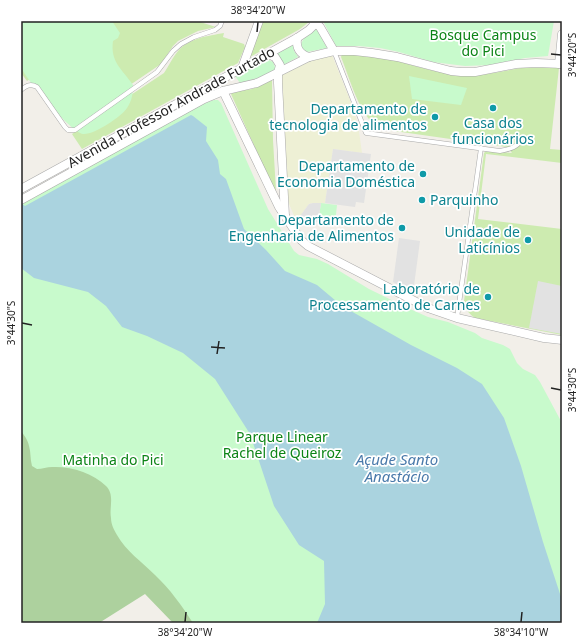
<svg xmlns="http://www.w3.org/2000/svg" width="583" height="644" viewBox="0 0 583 644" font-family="'Noto Sans',sans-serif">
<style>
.farmland{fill:#eef0d5}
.grass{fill:#cdebb0}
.forest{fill:#add19e}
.park{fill:#c8facc}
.parking{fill:#e2e2e2}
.water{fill:#aad3df}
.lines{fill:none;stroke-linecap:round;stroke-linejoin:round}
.service-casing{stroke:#a9a9a9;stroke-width:5}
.minor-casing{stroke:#a9a9a9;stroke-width:9}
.service{stroke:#fff;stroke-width:4}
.minor{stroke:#fff;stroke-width:8}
.ticks{fill:none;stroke:#222;stroke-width:1.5}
.culture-dot{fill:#0f9aa8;stroke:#fff;stroke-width:1.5}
.labels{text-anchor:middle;stroke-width:3.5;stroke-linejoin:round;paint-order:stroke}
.park-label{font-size:14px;fill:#0c8416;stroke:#fff}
.street-label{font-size:14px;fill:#222;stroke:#fff}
.culture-label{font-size:14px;fill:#0d838f;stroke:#fff;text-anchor:end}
.water-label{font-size:15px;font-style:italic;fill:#4a7aab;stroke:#fff}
.neatline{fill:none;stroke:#222;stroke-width:1.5}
.ticks-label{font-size:10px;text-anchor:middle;fill:#222}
</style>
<rect width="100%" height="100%" fill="#f2efe9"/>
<!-- farmland -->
<polygon class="farmland" points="332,55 352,105 358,124 362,153 333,149 325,203 313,203 309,204 297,220 296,220 286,197 284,184 282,75 314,59"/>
<!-- grass -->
<g class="grass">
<polygon points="21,21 197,21 216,27 198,31 178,41 173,46 161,64 74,123 30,79 27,81 21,73"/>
<polygon points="263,21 306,21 309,22 300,29 250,57"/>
<path d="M224,33L223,37L244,44L245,47L238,63L82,149L72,134L164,73C169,66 172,58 178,51C189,38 208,36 224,33Z"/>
<path d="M342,54C356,54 370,55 384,58C408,63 431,72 456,75C480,78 504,70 528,67C539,66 549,67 559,68L550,149L562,150V163L486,154L478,219L562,229V335L475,318C468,313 465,309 464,301L484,153L486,151L512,153L507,147L387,130C381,128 376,126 371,121C358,109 348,74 341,57Z"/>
<polygon points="272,80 273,140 276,191 275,192 231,94 233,92 252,89"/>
</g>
<!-- forest -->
<polygon class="forest" points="21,320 232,623 173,623 145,594 99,623 21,623"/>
<!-- park -->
<g class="park">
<path d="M21,21H112L120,33L118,38L113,41C110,62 122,69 133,85C133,93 132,101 127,108C121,117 94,135 83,134C71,132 26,80 21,67C19,60 21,30 21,21Z"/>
<polygon points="324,21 554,21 548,56 525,58 491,65 465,66 433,62 399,52 380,48 359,46 336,46 324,23"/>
<path d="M317,29L327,48L307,52L302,49C299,39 309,34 317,29Z"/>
<polygon points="293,45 294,51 298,57 283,65 275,55"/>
<polygon points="267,59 273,62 275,67 275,70 264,76 240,83 235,76"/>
<polygon points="409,76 467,88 461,105 412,99"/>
<path d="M214,100H218L221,103L268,209L294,251L299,255L317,259L328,264L369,289L410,309L428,317L448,322L475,333L482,338L503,345L510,349L517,363L523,369L535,375L540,382L562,423V623H193C182,606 170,589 155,575C142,562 126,551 117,535C114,530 111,524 111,518C109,507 115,495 106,486C93,473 71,466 52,467C47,467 42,469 37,469L32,466C30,459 31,452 29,446C28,440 24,435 21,431V205L200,105Z"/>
<polygon points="321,203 337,205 335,224 318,222"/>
</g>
<!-- parking -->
<g class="parking">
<polygon points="333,149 371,154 364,203 356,202 355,207 325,203"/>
<polygon points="313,203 321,203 318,222 305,222 301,226 296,220 297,220 309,204"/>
<polygon points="399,238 420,241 413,293 393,282"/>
<polygon points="538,281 562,286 562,334 529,328"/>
</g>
<!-- water -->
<polygon class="water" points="191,115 193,116 207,127 206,141 218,160 220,174 226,179 244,229 266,250 285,271 317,285 342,306 411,345 457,368 482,384 504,418 521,466 543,542 562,600 562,623 317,623 325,604 324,561 299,545 274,506 250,434 215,379 183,353 147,336 122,327 106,306 88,292 34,278 21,268 21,205 22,204 25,206"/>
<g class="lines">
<defs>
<g id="service">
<path d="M334,51L366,133L500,151C509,149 517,148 522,139"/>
<path d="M21,90C26,86 30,83 37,87L65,127L68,130H75L157,72L173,51L181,44L194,37L215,30L220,26L222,21"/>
<polyline points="457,318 481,148"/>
</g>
<g id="minor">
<polyline points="313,21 320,27 334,51"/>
<path d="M297,38C296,48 299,54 309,57"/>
<polyline points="268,54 275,57 280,65 278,73 278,83 285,216"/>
<polyline points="559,64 562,34"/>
<polyline points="242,68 259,21"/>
<polyline points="223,91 279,207 301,240 308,246 428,308 457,318 544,338 562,340"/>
<polyline points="21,189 297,38 309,30 318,21"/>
<polyline points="21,200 204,99 223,91 257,83 309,57 334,51 354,51 372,53 397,57 451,71 461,72 475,72 516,64 536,63 562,64"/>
</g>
</defs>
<!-- service casing -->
<use href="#service" class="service-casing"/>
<!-- minor casing -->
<use href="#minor" class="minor-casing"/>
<!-- service -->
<use href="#service" class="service"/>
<!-- minor -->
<use href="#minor" class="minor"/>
</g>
<!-- ticks -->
<path class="ticks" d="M257,32L258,22M551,54L561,55M22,323L32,325M211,347L225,348M217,354L219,341M551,388L561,390M185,622L186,612M521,622L522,612"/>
<!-- markers -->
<g class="culture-dot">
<circle cx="493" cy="108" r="4"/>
<circle cx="435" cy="117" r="4"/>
<circle cx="423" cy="174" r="4"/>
<circle cx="422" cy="200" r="4"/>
<circle cx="402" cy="228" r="4"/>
<circle cx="528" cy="240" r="4"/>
<circle cx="488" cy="297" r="4"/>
</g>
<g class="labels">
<!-- park labels -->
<g class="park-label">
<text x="483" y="40">Bosque Campus<tspan x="483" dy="16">do Pici</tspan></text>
<text x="282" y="442">Parque Linear<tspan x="282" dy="16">Rachel de Queiroz</tspan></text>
<text x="113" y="465">Matinha do Pici</text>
</g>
<!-- street labels -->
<g class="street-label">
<text transform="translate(171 107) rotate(-29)" y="5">Avenida Professor Andrade Furtado</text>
</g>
<!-- culture labels -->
<g class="culture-label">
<text x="427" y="114">Departamento de<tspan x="427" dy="16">tecnologia de alimentos</tspan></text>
<text x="493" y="128" text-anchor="middle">Casa dos<tspan x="493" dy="16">funcionários</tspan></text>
<text x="415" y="171">Departamento de<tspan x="415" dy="16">Economia Doméstica</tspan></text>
<text x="430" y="205" text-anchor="start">Parquinho</text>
<text x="394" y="225">Departamento de<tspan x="394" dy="16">Engenharia de Alimentos</tspan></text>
<text x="520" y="237">Unidade de<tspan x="520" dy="16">Laticínios</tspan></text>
<text x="480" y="294">Laboratório de<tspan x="480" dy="16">Processamento de Carnes</tspan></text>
</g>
<!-- water labels -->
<g class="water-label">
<text x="397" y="465">Açude Santo<tspan x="397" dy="17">Anastácio</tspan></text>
</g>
</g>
<!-- border -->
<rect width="583" height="644" fill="none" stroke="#ffffff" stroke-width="44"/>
<rect x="22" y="22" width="539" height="600" class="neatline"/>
<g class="ticks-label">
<text x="258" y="14">38°34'20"W</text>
<text transform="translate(572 55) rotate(-90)" y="4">3°44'20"S</text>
<text transform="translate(11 323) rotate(-90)" y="4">3°44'30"S</text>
<text transform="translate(572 390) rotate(-90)" y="4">3°44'30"S</text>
<text x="185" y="636">38°34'20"W</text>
<text x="521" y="636">38°34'10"W</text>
</g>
</svg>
